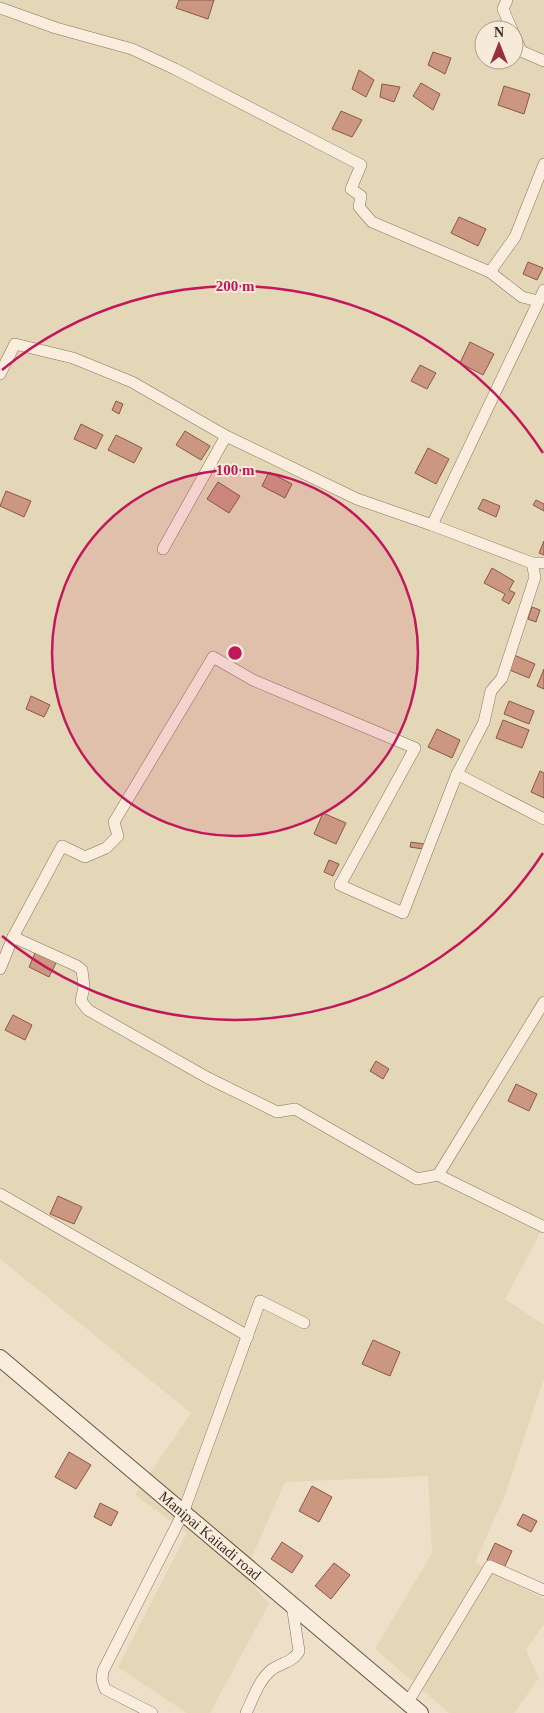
<svg xmlns="http://www.w3.org/2000/svg" width="544" height="1713" viewBox="0 0 544 1713" font-family="Georgia,serif">
<style>
.farmland{fill:#e4d7b7;fill-rule:evenodd}
.building{fill:#cc9780;stroke:#8a5744}
.lines{fill:none;stroke-linecap:round;stroke-linejoin:round}
.minor-casing{stroke:#8b715e;stroke-width:12}
.secondary-casing{stroke:#6d5241;stroke-width:18}
.minor{stroke:#f9eddd;stroke-width:11}
.secondary{stroke:#f9eddd;stroke-width:16}
.ring{fill:none;stroke:#c2185b;stroke-width:2.5}
.labels{text-anchor:middle;stroke-width:4;stroke-linejoin:round;paint-order:stroke}
.street-label{font-size:15px;fill:#3c2b21;stroke:#f6ead9}
.centre{fill:#c2185b;stroke:#f6ead9;stroke-width:2.5}
.ring-label{font-size:15px;text-anchor:middle;font-weight:bold;fill:#c2185b;stroke:#f6ead9;stroke-width:4;stroke-linejoin:round;paint-order:stroke}
</style>
<rect width="100%" height="100%" fill="#eedfc9"/>
<!-- farmland -->
<path class="farmland" d="M0,0H544V1226L505,1299L544,1325V1379L505,1495L475,1563L544,1599V1624L526,1650L539,1678L514,1713H449L375,1649L432,1553L428,1476L285,1482L244,1575L269,1604L210,1713H187L118,1667L187,1533L135,1495L191,1413L0,1259ZM484,30H514V60H484Z"/>
<!-- building -->
<g class="building">
<polygon points="179,0 214,0 208,19 176,8"/>
<polygon points="433,52 451,58 445,74 428,65"/>
<polygon points="359,70 374,80 366,97 352,89"/>
<polygon points="421,83 440,94 433,110 413,96"/>
<polygon points="382,84 400,87 394,102 380,97"/>
<polygon points="504,86 530,94 524,114 498,105"/>
<polygon points="341,111 362,120 352,137 332,129"/>
<polygon points="459,217 486,229 478,246 451,233"/>
<polygon points="528,262 543,268 537,280 523,274"/>
<polygon points="470,342 494,354 483,375 460,363"/>
<polygon points="420,365 436,373 427,389 411,381"/>
<polygon points="116,401 123,404 119,414 112,410"/>
<polygon points="81,424 103,435 96,449 74,439"/>
<polygon points="185,431 210,446 201,460 176,445"/>
<polygon points="116,435 142,448 134,463 108,450"/>
<polygon points="428,448 449,459 436,484 415,473"/>
<polygon points="269,472 292,484 285,498 262,486"/>
<polygon points="218,482 240,496 229,513 207,499"/>
<polygon points="6,491 31,501 24,517 0,506"/>
<polygon points="483,499 500,506 496,517 478,509"/>
<polygon points="536,500 544,504 544,511 533,505"/>
<polygon points="544,541 544,555 539,553"/>
<polygon points="492,568 514,581 509,590 515,593 509,604 502,600 505,594 484,583"/>
<polygon points="532,607 540,610 536,622 528,619"/>
<polygon points="514,655 535,664 529,678 507,669"/>
<polygon points="544,669 544,689 537,686"/>
<polygon points="31,696 50,705 44,717 26,709"/>
<polygon points="509,701 534,711 529,724 504,714"/>
<polygon points="503,720 529,730 522,748 496,738"/>
<polygon points="437,729 460,740 452,758 428,747"/>
<polygon points="540,771 544,773 544,798 531,792"/>
<polygon points="323,813 346,823 336,844 314,834"/>
<polygon points="411,842 424,844 423,849 410,847"/>
<polygon points="329,860 339,864 333,876 324,872"/>
<polygon points="36,951 57,961 49,977 29,967"/>
<polygon points="13,1015 32,1025 25,1040 5,1030"/>
<polygon points="376,1061 389,1069 383,1079 370,1071"/>
<polygon points="516,1084 537,1094 529,1111 508,1101"/>
<polygon points="58,1196 82,1207 74,1224 50,1214"/>
<polygon points="373,1340 400,1352 390,1376 362,1364"/>
<polygon points="69,1452 91,1465 76,1489 55,1477"/>
<polygon points="312,1486 332,1497 319,1522 299,1511"/>
<polygon points="100,1503 118,1512 111,1526 94,1517"/>
<polygon points="523,1514 537,1521 531,1532 517,1525"/>
<polygon points="282,1542 303,1556 292,1573 271,1559"/>
<polygon points="495,1543 512,1551 504,1568 487,1560"/>
<polygon points="334,1563 350,1575 331,1599 315,1586"/>
</g>
<g class="lines">
<defs>
<g id="minor">
<polyline points="507,0 503,9 512,30"/>
<polyline points="0,8 56,28 132,49 175,69 361,165 351,189 361,196 359,207 372,222 490,272 515,237 544,164"/>
<polyline points="514,34 521,51 544,61"/>
<polyline points="490,272 522,297 538,301"/>
<polyline points="0,374 15,344 73,358 132,382 226,436 357,499 432,525 544,290"/>
<polyline points="432,525 532,563 544,563"/>
<polyline points="163,549 226,436"/>
<polyline points="457,774 544,819"/>
<polyline points="13,937 77,966 82,970 84,987 81,1001 88,1010 208,1078 277,1112 295,1109 417,1179 438,1175 544,1002"/>
<polyline points="0,969 13,937 62,846 85,857 106,848 118,836 114,822 213,657 253,680 415,748 340,885 403,913 457,774 484,722 491,691 502,678 535,577 532,563"/>
<polyline points="438,1175 544,1227"/>
<polyline points="0,1194 248,1336"/>
<polyline points="408,1702 490,1566 544,1590"/>
<polyline points="152,1713 105,1689 102,1680 103,1671 183,1513 260,1301 304,1323"/>
<path d="M246,1713C253,1699 258,1682 270,1671C279,1663 293,1663 299,1651L292,1605"/>
</g>
<g id="secondary">
<path id="s1" d="M0,1358L420,1713"/>
</g>
</defs>
<!-- minor casing -->
<use href="#minor" class="minor-casing"/>
<!-- secondary casing -->
<use href="#secondary" class="secondary-casing"/>
<!-- minor -->
<use href="#minor" class="minor"/>
<!-- secondary -->
<use href="#secondary" class="secondary"/>
</g>
<!-- distance rings -->
<circle cx="235" cy="653" r="183" fill="#c2185b" fill-opacity=".12"/>
<g class="ring">
<circle cx="235" cy="653" r="183"/>
<path d="M543 853A367 367 0 0 1 2 936M2 370A367 367 0 0 1 543 453"/>
</g>
<g class="labels">
<!-- street labels -->
<g class="street-label">
<text dy="5" stroke="none"><textPath href="#s1" startOffset="275">Manipai Kaitadi road</textPath></text>
</g>
</g>
<circle cx="235" cy="653" r="8" class="centre"/>
<g class="ring-label">
<text x="235" y="291">200 m</text>
<text x="235" y="475">100 m</text>
</g>
<!-- north arrow -->
<g transform="translate(499 45)"><circle r="24" fill="#f6ead9" stroke="#ac9e8f"/>
<path d="M0-4L9 19L0 12L-9 19Z" fill="#9a2e3c"/>
<text y="-8" font-size="14" font-weight="bold" text-anchor="middle" fill="#3c2b21">N</text>
</g>
</svg>
